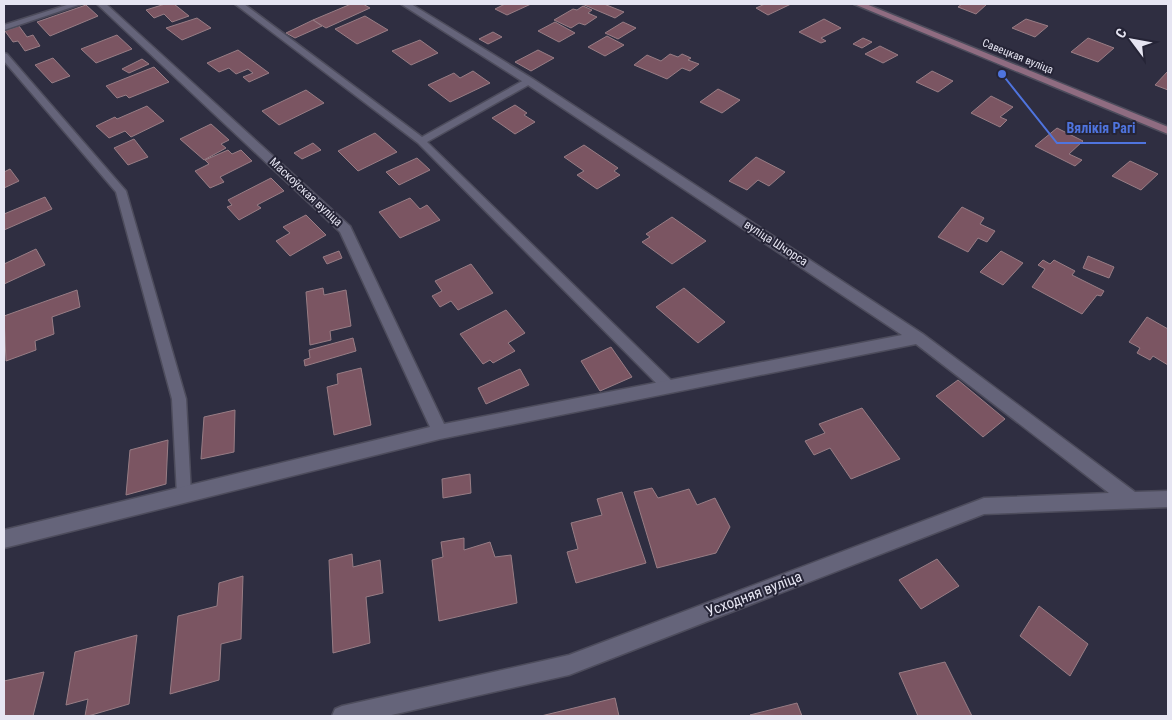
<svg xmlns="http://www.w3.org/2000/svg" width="1172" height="720" viewBox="0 0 1172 720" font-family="'Roboto Condensed',sans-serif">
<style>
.building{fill:#7b5562;stroke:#987d85}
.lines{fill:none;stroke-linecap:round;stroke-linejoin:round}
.lane-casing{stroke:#4d4c5c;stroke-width:3}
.street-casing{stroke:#4d4c5c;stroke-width:3}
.secondary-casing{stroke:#4d4c5c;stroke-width:3}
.lane{fill:#65647a;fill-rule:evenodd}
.street{fill:#65647a;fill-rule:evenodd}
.secondary{fill:#8f6c81;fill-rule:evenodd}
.labels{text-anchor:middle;stroke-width:4;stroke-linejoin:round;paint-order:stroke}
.far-street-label{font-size:11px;fill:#e6e5f2;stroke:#252436}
.street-label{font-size:12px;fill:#e6e5f2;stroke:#252436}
.near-street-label{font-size:15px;fill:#e6e5f2;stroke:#252436}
.leader{fill:none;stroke:#4f74de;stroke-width:2}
.callout-dot{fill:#4f74de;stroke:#252436;stroke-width:2}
.callout-label{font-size:14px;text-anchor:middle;font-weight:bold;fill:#4f74de;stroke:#252436;stroke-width:4;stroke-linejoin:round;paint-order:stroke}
</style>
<rect width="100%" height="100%" fill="#2f2e41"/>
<!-- building -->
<g class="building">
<polygon points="165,4 174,4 189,16 172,22 164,14 154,18 146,10"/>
<polygon points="351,4 363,4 370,8 326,28 313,20"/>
<polygon points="505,4 531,4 507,15 495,9"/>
<polygon points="582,4 604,4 624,12 615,18"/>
<polygon points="765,4 791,4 768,15 756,8"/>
<polygon points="962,4 987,4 976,14 958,7"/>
<polygon points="86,5 98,16 50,36 37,22"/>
<polygon points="583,6 592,10 588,13 597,17 585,25 579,23 571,28 554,20 573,9 577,10"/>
<polygon points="365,16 388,30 357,44 335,29"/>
<polygon points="197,18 211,28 182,40 166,28"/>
<polygon points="824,19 841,28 821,38 826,41 821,43 799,32"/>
<polygon points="1026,19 1048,26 1035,37 1012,28"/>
<polygon points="313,20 322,26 295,38 286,33"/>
<polygon points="555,22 575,33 559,42 538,31"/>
<polygon points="623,22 636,28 618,39 605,33"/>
<polygon points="19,26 27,37 33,35 40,46 25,51 18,41 13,42 5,31"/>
<polygon points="493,32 502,37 488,44 479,39"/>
<polygon points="117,35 132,49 96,63 81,49"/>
<polygon points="607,36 624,45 605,56 588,47"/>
<polygon points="863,38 872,42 862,48 853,44"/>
<polygon points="1088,38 1114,48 1098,62 1071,52"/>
<polygon points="420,40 438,53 411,65 392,51"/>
<polygon points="880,46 898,55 883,63 865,54"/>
<polygon points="238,50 269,73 249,82 243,77 253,73 248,69 236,74 229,68 219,72 207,63"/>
<polygon points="538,50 554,58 531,71 515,62"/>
<polygon points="670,54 678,57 682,54 691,58 688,60 699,64 690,71 682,68 667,79 634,65 647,55 661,61"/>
<polygon points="53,58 70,76 52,83 35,65"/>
<polygon points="142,59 149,64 129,73 122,69"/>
<polygon points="154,67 169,82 129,98 126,95 117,98 106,86"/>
<polygon points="473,71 490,83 450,102 428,85 454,73 460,78"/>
<polygon points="932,71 953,81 938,92 916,82"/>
<polygon points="1168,71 1168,90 1155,85"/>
<polygon points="718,89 740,100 722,113 700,102"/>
<polygon points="306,90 324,103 279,125 262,111"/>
<polygon points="991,96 1013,107 1000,117 1007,120 1000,127 971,113"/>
<polygon points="515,105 527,113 524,115 535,122 515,134 492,118"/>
<polygon points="147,106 164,121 131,137 125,131 109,138 96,126 115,117 117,119"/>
<polygon points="211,124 229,140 221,144 226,148 204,160 180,139"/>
<polygon points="1057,128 1083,141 1069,154 1082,160 1075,166 1035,146"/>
<polygon points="375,133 397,152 358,171 338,151"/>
<polygon points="134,139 148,157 128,165 114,148"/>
<polygon points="313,143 321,150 302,159 294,153"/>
<polygon points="584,145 618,168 614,171 620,175 597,189 577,175 584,171 564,157"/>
<polygon points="228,150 232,154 241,150 252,161 220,177 224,182 210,188 195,171 209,164 205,160"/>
<polygon points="756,157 785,172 769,186 758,180 747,190 729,181"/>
<polygon points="417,158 430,170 399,185 386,172"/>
<polygon points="1130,161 1158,174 1141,190 1112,176"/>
<polygon points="10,169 19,181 4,188 4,172"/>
<polygon points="271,178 284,191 257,205 261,208 239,220 227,207 232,205 228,200"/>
<polygon points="45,197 52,209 4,230 4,214"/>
<polygon points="410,198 420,209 427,205 440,220 400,238 379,212"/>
<polygon points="962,207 984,218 980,224 995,231 987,242 978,238 968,252 938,237"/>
<polygon points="306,215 326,235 290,256 276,241 290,233 283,227"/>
<polygon points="672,217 706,241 672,264 642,242 650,237 646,234"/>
<polygon points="36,249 45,265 4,284 4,264"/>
<polygon points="339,251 342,258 327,264 323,257"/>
<polygon points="1001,251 1023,263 1003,285 980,272"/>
<polygon points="1088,256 1114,267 1109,278 1083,268"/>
<polygon points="1043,260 1050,264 1054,260 1075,271 1072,275 1104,291 1101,296 1097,295 1082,314 1032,287 1045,269 1038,265"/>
<polygon points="471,264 493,293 458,310 451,301 440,307 432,296 442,291 435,281"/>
<polygon points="323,288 324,295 346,290 351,326 330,331 331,340 310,345 306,292"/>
<polygon points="684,288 725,322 698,343 656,307"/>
<polygon points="77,290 80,307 52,317 54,334 35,341 36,350 6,361 4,316"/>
<polygon points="506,310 525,333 508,343 515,351 493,363 490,360 483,364 460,334"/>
<polygon points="1147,317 1168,329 1168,365 1153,356 1150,360 1137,353 1140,348 1129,342"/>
<polygon points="353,338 356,351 305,366 304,360 310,358 309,350"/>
<polygon points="611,347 632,377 600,391 581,361"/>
<polygon points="361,368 371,425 334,435 327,387 338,384 337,374"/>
<polygon points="520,369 529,385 486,404 478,388"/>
<polygon points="958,380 1005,419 983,437 936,396"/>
<polygon points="862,408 900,459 851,479 830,448 814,455 805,441 825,433 819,424"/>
<polygon points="235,410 234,452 201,459 204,417"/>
<polygon points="168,440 166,484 126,495 130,450"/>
<polygon points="470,474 471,493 443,498 442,479"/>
<polygon points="652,488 658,498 689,489 697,505 715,498 730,527 716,553 657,568 634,492"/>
<polygon points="622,492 646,563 576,583 567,552 578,549 571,523 602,515 597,499"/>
<polygon points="464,538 464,550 490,542 495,557 511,555 517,603 439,621 432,560 443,557 441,542"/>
<polygon points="352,554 353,567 380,560 383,593 366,597 370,643 333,653 329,560"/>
<polygon points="937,559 959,586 921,609 899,580"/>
<polygon points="243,576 241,639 221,644 219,680 170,694 178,616 217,606 219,583"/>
<polygon points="1039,606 1088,644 1070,676 1020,636"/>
<polygon points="137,635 129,704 88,716 85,716 88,699 66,705 75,652"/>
<polygon points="945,662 972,716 918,716 899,673"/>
<polygon points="44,672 33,716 4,716 4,681"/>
<polygon points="615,698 619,716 541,716"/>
<polygon points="797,703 802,716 750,715"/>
</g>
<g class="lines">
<defs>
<g id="lane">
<polygon points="70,4 81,4 4,30 4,25"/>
<polygon points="235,4 244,4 422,137 526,79 532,79 532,83 427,142 674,383 675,387 674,391 669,392 664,391 418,143"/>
<polygon points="4,53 7,54 126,191 186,399 191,495 189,500 184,502 179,500 177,495 172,399 116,192 4,61"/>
</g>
<polygon id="street" points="97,4 106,4 350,226 444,424 902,335 525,83 401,4 411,4 533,79 923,334 1135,492 1168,491 1168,507 984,514 569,675 387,716 332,716 335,709 342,706 569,655 984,498 1109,493 916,344 440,439 4,548 4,530 430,427 340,232"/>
<polygon id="secondary" points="854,4 866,4 1168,127 1168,134"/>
</defs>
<!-- lane casing -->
<use href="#lane" class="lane-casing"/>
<!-- street casing -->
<use href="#street" class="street-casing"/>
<!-- secondary casing -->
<use href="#secondary" class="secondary-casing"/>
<!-- lane -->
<use href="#lane" class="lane"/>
<!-- street -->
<use href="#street" class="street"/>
<!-- secondary -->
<use href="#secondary" class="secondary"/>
</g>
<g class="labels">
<!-- far-street labels -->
<g class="far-street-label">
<text transform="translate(1018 56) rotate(22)" y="4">Савецкая вуліца</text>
</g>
<!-- street labels -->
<g class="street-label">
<text transform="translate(306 192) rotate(43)" y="4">Маскоўская вуліца</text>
<text transform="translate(776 243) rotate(33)" y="4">вуліца Шчорса</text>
</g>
<!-- near-street labels -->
<g class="near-street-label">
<text transform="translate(754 594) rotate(-21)" y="5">Усходняя вуліца</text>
</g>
</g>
<!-- callouts -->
<path class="leader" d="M1002 74L1057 143H1146"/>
<circle class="callout-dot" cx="1002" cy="74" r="5"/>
<g class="callout-label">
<text x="1101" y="133">Вялікія Рагі</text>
</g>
<!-- border -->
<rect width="1172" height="720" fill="none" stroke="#e6e5f2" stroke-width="10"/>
<!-- north arrow -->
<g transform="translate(1132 40) rotate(302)" stroke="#252436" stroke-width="4" paint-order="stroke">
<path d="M0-4L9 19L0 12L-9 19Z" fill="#e6e5f2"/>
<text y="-8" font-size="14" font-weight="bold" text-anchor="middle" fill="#e6e5f2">С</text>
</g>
</svg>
